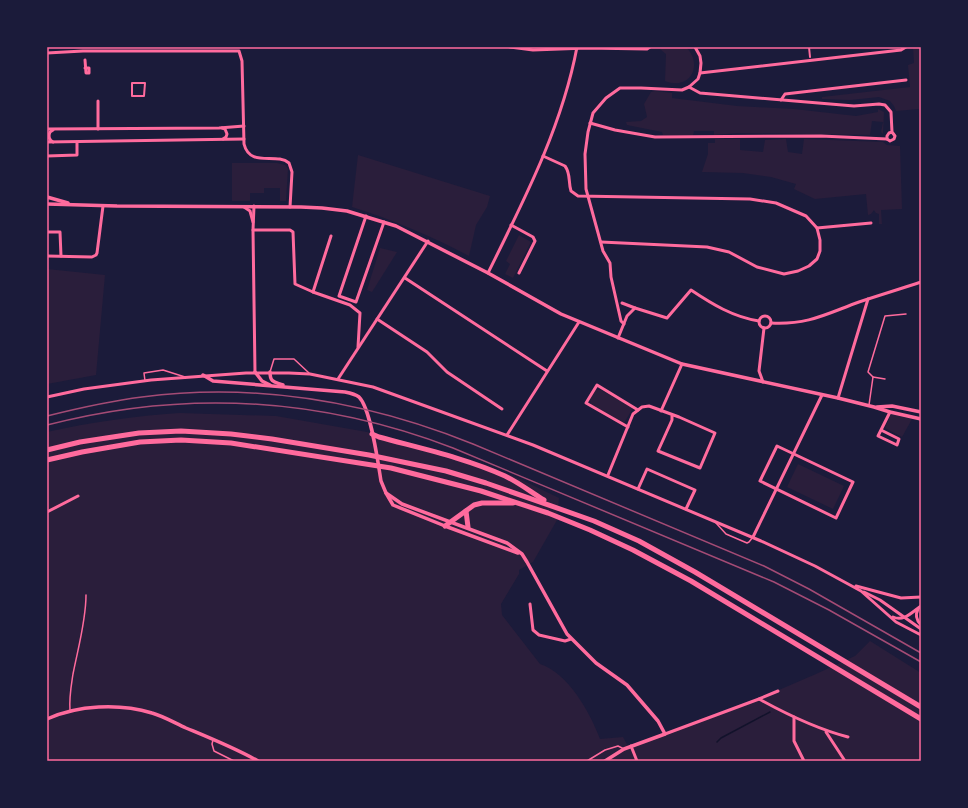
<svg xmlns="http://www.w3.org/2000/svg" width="968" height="808" viewBox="0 0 968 808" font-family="'Exo 2',sans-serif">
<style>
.green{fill:#2a1e3b}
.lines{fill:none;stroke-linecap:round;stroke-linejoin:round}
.stream{stroke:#12122b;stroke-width:1.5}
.service{stroke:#ff6b9d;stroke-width:1.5}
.pedestrian{stroke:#ff6b9d;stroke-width:2}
.minor{stroke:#ff6b9d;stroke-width:3}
.tertiary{stroke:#ff6b9d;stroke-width:3.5}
.trunk{stroke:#ff6b9d;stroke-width:5}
.rail{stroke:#a44b75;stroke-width:1.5}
.neatline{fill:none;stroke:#ff6b9d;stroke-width:1.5}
</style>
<rect width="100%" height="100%" fill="#1b1b3a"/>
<!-- green -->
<g class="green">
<path d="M665,47H686C704,65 690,91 665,81L666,54L660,49Z"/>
<polygon points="913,47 921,47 921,124 919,109 896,111 894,106 890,101 879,97 850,100 822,99 822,97 910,87 908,65 914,63"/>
<path d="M655,91L672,93V98L737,106L794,109L856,116L878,112V109L884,112L883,134L881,132L883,122L872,121L870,135L738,133L714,135V131H694L693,136L663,135L662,132L627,125L626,122L641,121L647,117C646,112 645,108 644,104L651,92Z"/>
<polygon points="715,139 740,139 740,150 763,152 765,140 786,139 788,152 802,154 804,139 883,142 887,145 900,146 902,209 881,210 882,224 879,224 879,214 876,213 874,210 871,214 868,215 866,194 815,199 794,189 796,184 771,177 743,173 702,172 708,154 708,143 715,143"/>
<path d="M358,155L490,196L487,207L476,225L469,256C432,236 393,220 352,207Z"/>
<polygon points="232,163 277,163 285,165 288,169 286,201 280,201 280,188 264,188 264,193 250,193 250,201 232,201"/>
<polygon points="519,235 531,242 513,278 505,274 510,264 506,261"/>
<polygon points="380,248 397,252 372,292 367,290"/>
<polygon points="47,269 105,275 96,375 47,384"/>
<path d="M596,390H601L633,408L624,423L591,405C589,398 591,395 596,390Z"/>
<path d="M180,413L276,416L367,432L393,438L483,464L520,479L559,498L557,520L533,562L519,570V574L501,604L502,615L540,664C568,673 590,712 600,739L623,737L629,748L765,696L816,674L855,656L870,641L921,673V761H47V432C91,422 135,416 180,413Z"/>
<polygon points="891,414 912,419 902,437 885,428"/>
<polygon points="798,464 844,486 833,509 787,487"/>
</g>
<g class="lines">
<!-- stream -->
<polyline class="stream" points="717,742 721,738 770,712"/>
<!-- service -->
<g class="service">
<polyline points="270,372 274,359 294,359 309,373"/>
<polyline points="873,377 885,379"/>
<polyline points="145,381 144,373 163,370 185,377"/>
<polyline points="869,405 873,377 868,372 885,316 906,314"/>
<polyline points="716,523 726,534 747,543 749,542 753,537"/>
<path d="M70,711C69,697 71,687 73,674C78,648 86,621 86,595"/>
<polyline points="213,740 212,744 214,751 234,761"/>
<polyline points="587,761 605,750 618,746 624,749"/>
</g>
<!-- pedestrian -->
<g class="pedestrian">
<polyline points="809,47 810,57"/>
<polygon points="132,83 145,83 144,96 132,96"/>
</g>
<!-- minor -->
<g class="minor">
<polyline points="510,47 533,50 587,48 647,49 650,47"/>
<path d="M47,53L83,51H239L242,61L244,144C250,168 276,152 289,163L292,172L290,207"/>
<polyline points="85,60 86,73 89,73 89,68 85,68"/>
<polyline points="700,73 901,50 906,47"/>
<polyline points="689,87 700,93 854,106 879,104 885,105 891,112 892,132 895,136 894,139 890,141 887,139 887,136 889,133 892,132"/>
<polyline points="781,100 785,94 906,80"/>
<polyline points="98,101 98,129"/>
<polyline points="590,123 615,130 655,137 821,136 887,139"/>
<polyline points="222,128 225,129 227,134 226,137 223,139"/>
<polyline points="47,129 219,128 244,126"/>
<path d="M53,130L50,132C48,136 49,140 53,142"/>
<polyline points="47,142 244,139"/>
<polyline points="47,156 77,155 77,142"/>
<path d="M543,156L565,166C571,174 568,182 571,191L578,196L750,199L776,203L806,216L817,228L820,240V251L817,259L809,266L798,271L784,274L757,267L729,252L707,247L601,242"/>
<polyline points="254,206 253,230 255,372"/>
<polyline points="244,207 250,211 253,222"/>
<polyline points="366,216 339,296 356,302 384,222"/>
<polyline points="511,225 533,237 535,241 519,273"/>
<polyline points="817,228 871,223"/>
<polyline points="253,230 290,230 293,232 295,284 313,292 350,305 360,313 358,347"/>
<polyline points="47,232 60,232 61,256"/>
<polyline points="47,256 92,257 96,255 97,253 103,206"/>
<path d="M488,273C524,200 562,127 577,47"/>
<polyline points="405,278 547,371"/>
<polyline points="313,292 331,236"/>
<polyline points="622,303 635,308"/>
<circle cx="765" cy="322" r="6"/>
<polyline points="377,319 427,352 447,372 502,409"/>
<path d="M771,323C808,325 826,314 859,302C880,295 900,289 921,282"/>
<polyline points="624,324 621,321 611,277 610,263 603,251 586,189 585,154 588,132 593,113 606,98 620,88 641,88 682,90 689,87 698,79 700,73 701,63 700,56 695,47"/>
<path d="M618,338L627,316L635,308L667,318L691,290C712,304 733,317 759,321"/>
<polyline points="338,379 428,241"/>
<polyline points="763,382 759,371 764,328"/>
<polyline points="47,397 84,389 151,380 246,373 289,373 310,374 373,387 533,445 761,541 815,566 861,591 896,622 921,635"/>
<polyline points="838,398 868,299"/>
<polyline points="661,411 682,364"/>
<polyline points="628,427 586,403 597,385 638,410"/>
<polyline points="881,430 899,439 897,445 878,436 890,412"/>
<polyline points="507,435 579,322"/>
<polygon points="777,446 853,482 836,518 760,481"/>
<polyline points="608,475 633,414 642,407 649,406 679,417 715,433 700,468 658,451 672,420 672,415"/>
<polyline points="638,489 647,469 695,490 686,509"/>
<polyline points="47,512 78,496"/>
<polyline points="753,537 822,395"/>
<polyline points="856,586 901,598 921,597"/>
<polyline points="864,592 880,600 921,629"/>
<polyline points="530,604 533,630 539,635 565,641 571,639"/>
<path d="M918,609C915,615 916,620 921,625"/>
<path d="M893,617C904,622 912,612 921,606"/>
<path d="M759,699C788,715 817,729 848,737"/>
<polyline points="794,717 794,741 804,761"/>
<polyline points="826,732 845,761"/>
<polyline points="665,734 759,699 778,691"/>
<polyline points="631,746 637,761"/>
</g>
<!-- tertiary -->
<g class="tertiary">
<polyline points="47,197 68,203"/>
<polyline points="47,204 117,206 301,207 322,208 347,211 396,226 488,273 561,314 682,364 838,398 874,407 890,412 921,419"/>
<polyline points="255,372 262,381 270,385"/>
<path d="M270,372C270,383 275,382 283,385"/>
<path d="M203,375L213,381L345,392C350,393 355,394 359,397C371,409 378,463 381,481L386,493L393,505L445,526L518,553"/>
<polyline points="877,407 892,406 921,412"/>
<polyline points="386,493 402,504 507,543 522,554 527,562 567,634 596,663 627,685 658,721 665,734 624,749 605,761"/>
<path d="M47,719C78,705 119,703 152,713C163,716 175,723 186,728C210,738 235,748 258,761"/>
</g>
<!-- trunk -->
<g class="trunk">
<path d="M372,434L379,437C419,448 466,458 505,476C518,482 531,492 544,500"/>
<polyline points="47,450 80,442 139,433 181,431 231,434 272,439 369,455 446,471 486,483 594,521 639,541 695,572 921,707"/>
<polyline points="47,460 82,452 140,442 181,440 231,443 391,468 481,491 548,513 590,530 633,550 691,581 921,719"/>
<polyline points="466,511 468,527"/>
<polyline points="445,526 474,505 482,503 513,503"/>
</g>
<!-- rail -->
<g class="rail">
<path d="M47,416C79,408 110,401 142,397C257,382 366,401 473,444L764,566L809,589L921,653"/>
<path d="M47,425C185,389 320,397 453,448L774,582L829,610L921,662"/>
</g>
</g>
<!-- border -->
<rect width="968" height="808" fill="none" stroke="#1b1b3a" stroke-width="96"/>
<rect x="48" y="48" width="872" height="712" class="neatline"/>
</svg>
